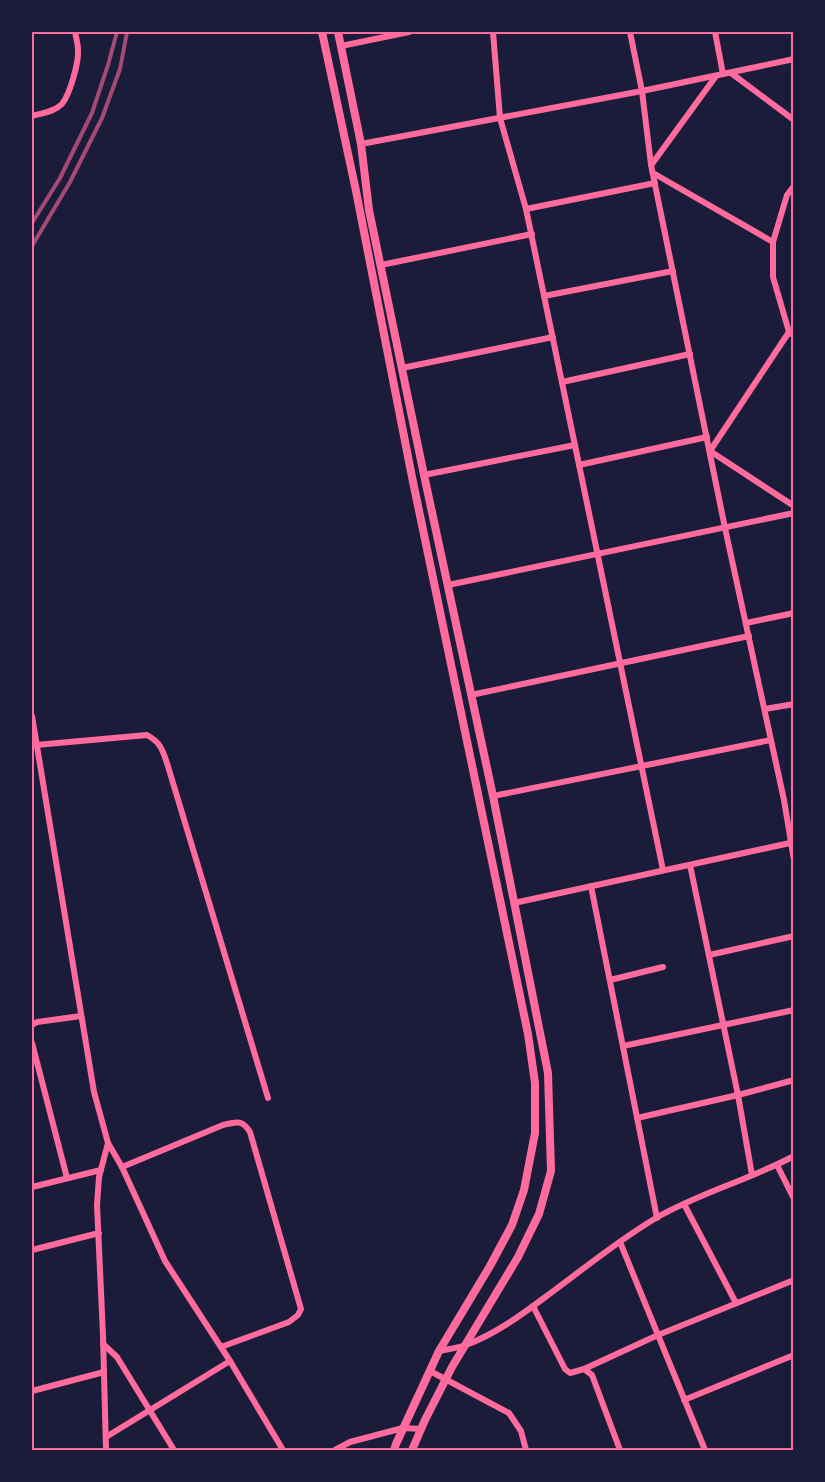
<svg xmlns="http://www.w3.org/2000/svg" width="825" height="1482" viewBox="0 0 825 1482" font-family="Rubik,sans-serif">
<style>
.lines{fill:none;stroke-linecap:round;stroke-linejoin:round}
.minor{stroke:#ff6b9d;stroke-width:6}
.tertiary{stroke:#ff6b9d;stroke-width:8}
.rail{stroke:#a44b75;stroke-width:4}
.neatline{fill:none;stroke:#ff6b9d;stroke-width:2}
</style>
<rect width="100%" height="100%" fill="#1b1b3a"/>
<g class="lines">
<!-- minor -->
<g class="minor">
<polyline points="493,32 500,118 526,209 663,870"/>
<polyline points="630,32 642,91 651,165 725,528 784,800 794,860"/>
<polyline points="715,32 723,74"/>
<polyline points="341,46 409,32"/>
<polyline points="731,73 794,120"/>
<path d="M32,116C42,113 54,112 62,104C70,94 79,62 78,50C78,44 76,37 75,32"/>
<polyline points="361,144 642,91 794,59"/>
<polyline points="652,164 716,76"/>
<polyline points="653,173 773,242"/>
<polyline points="794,186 787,195 773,242 773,277 789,332 794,336"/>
<polyline points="526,209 655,183"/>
<polyline points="381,265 532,234"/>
<polyline points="544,296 673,271"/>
<polyline points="789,332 710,451 794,506"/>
<polyline points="402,368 553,337"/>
<polyline points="562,382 690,354"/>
<polyline points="579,465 707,437"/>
<polyline points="424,475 575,445"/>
<polyline points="448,585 794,513"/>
<polyline points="746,623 794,613"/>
<polyline points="471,695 749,636"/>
<polyline points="765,709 794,704"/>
<polyline points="32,716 94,1092 108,1143 122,1167 165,1261 230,1361 283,1450"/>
<path d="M36,745L147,735C161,743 162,749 167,763L268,1098"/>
<polyline points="493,796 771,740"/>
<polyline points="690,865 738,1095 752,1175"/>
<polyline points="591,886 657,1218"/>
<polyline points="514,903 790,843"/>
<polyline points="709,955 794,936"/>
<polyline points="610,980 663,967"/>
<polyline points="32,1025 37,1022 81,1016"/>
<polyline points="32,1043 67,1178"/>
<polyline points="623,1046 794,1010"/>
<polyline points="637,1118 738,1095 794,1080"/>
<polyline points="777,1165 794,1199"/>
<path d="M122,1167L223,1125C236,1122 242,1119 250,1132L301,1309L298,1315L289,1322L221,1347"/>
<polyline points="32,1187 101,1170"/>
<polyline points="684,1204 736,1303"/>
<polyline points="620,1242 705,1450"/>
<polyline points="32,1250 99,1233"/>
<polyline points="533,1306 565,1369 570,1373 584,1369 592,1375 620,1450"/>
<polyline points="103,1344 117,1357 174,1450"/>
<path d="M439,1351C448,1349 458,1348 466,1345C495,1334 520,1316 544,1298C581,1271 617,1241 656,1218C699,1193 749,1180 794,1156"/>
<polyline points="584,1369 658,1335 794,1280"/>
<polyline points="430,1371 509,1413 521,1431 526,1450"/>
<polyline points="32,1391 104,1372"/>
<polyline points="684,1400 794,1355"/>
<polyline points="106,1437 230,1361"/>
<polyline points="106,1450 103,1335 97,1205 99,1177 108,1143"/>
<polyline points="335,1450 350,1442 403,1428 421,1429"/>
</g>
<!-- tertiary -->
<g class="tertiary">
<polyline points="322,32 356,191 412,477 528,1034 535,1083 535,1133 524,1190 512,1225 490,1266 439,1351 396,1444 394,1450"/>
<polyline points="338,32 361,144 369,210 424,475 493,796 548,1073 551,1171 539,1214 518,1257 452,1367 425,1420 412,1450"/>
</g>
<!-- rail -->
<g class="rail">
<polyline points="32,223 60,178 92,113 108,65 117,32"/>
<polyline points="32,246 70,182 102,118 120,69 127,32"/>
</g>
</g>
<!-- border -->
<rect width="825" height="1482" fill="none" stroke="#1b1b3a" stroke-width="66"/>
<rect x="33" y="33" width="759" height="1416" class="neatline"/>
</svg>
